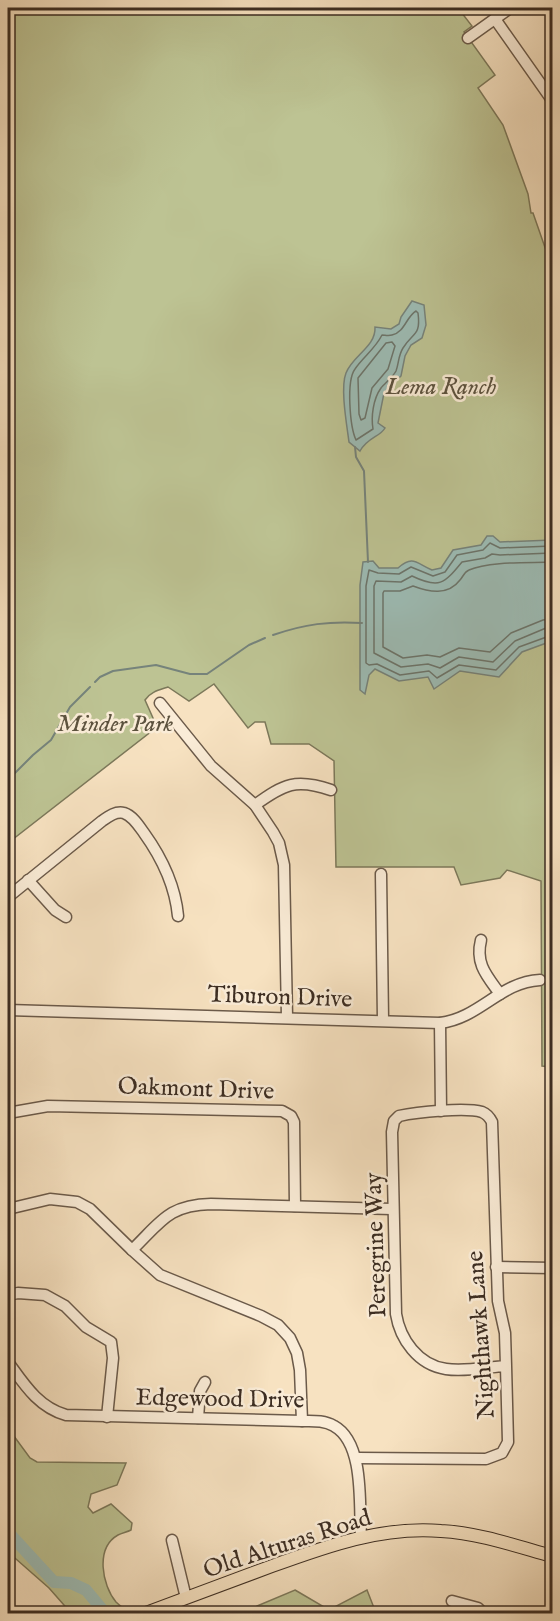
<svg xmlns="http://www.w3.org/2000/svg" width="560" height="1621" viewBox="0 0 560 1621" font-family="'IM FELL English',serif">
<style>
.green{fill:#bdc393;stroke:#7c785a;stroke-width:1.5}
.water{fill:#9dbdb6;stroke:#76837b;stroke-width:1.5}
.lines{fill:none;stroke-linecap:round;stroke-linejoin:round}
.shore{stroke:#6c756c;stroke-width:1.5}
.stream{stroke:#76837b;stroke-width:2}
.river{stroke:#9dbdb6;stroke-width:12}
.minor-casing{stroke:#6b5a4a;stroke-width:13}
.major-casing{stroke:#3c2d22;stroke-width:14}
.minor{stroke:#faecd7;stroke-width:10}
.major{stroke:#f7e2c1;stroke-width:12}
.labels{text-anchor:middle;stroke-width:5;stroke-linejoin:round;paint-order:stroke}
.park-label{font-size:24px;font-style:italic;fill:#5c523e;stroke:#faecd7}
.street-label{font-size:24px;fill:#3c2d22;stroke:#faecd7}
</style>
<rect width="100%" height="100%" fill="#f7e2c1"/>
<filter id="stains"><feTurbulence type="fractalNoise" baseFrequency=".00333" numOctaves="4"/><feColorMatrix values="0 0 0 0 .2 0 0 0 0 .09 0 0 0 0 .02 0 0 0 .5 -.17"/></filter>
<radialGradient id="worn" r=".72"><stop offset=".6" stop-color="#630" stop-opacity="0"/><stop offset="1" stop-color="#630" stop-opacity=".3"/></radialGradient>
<!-- green -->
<g class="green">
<path d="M8,8H458L472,26L464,32L495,75L478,88L503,125L528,194L531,213H533L548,256H552V1067L542,1066L541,881L507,870L500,878L461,885L454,867H336L334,761L309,744H271L265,722H255L248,728L214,684L189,701L168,687C159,690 150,692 145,700L157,727L8,843Z"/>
<path d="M8,1428L30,1458L37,1462L126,1463L117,1485L91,1494L88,1507L93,1513L111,1504L132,1523L131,1530C127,1532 122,1533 118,1535C95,1548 102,1585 116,1602C120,1606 126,1610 131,1613H71L49,1588L8,1552Z"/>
<polygon points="295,1590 329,1610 367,1590 376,1613 258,1613 257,1606"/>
</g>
<!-- water -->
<g class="water">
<path d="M412,301L424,305L426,325L422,338L411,345L405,356L401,376L384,393L378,423L385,428C380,437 368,437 360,451L349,442C347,426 340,388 346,373C353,355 376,347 375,327L391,329L399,324L401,317Z"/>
<path d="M487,536H493L500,542L552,540V641L522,652L499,677L460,671L434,689L428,677L399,681L375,669L369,675L365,694L360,690V585L363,562L373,561L379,568H398C413,555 416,563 432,570L441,568L453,550L481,545Z"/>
</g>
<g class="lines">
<!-- shore -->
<g class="shore">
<path d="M416,311L418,313C421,336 413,332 403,348C398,356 399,363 396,371C393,377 385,383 381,388C373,399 371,417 373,429L356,440C350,427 346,381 355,369C363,357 375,349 382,335C385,335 388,336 392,335C405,332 406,317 416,311Z"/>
<polygon points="392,342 395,346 388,369 372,388 365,418 361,420 359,414 358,378 386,343"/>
<polyline points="552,546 500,548 490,543 483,550 457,555 445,572 433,576 411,567 399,574 378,573 369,570 366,586 366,663 369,665 377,664 400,675 429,671 437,678 459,665 496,670 519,647 552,635"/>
<path d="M552,553L500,555L492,554L485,558L462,562C444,584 439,589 412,576L401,582L376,581L374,586V653L401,667L428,664L440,668L459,657L493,662L515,641L546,628H552"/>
<path d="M552,562C530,563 489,561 469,570C464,572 463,577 460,580C448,596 429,592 413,586L400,591H384L383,593V647L403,658L427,655L440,657L459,648L490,652L511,633L543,620L552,619"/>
</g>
<!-- stream -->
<g class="stream">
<polyline points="355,447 356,457 364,471 368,562"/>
<path d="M273,635C305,624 329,621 362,623"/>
<polyline points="95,682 100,677 113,671 156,665 190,674 207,674 249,645 265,638"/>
<polyline points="8,780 33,755 51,740 70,707 90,687"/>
</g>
<!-- river -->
<polyline class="river" points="8,1532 54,1582 71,1583 86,1590 106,1614"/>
<defs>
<g id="minor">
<polyline points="495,19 552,100"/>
<polyline points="468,38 510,8"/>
<polyline points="160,703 211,766 255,805 273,832 279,843 284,865 287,1017"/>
<path d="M255,805C284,784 296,778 331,790"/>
<polyline points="381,874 383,1020"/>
<polyline points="28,880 55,910 66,917"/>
<path d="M8,897L102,821C109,816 116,811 124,813C133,816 139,826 144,833C162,858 175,884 178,916"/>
<path d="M481,940C475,964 487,976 500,994"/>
<path d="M8,1010L440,1023C480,1018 500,982 540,980"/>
<polyline points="440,1023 441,1111"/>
<polyline points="8,1113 48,1106 282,1111 291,1116 294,1122 295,1206"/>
<polyline points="8,1209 50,1199 77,1202 90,1209 132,1250 160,1275 261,1316 278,1325 290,1338 297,1353 300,1370 302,1421"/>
<path d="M132,1250C161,1222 168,1205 211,1204L392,1209"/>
<polyline points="496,1267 552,1268"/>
<polyline points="8,1295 18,1293 45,1295 65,1306 86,1327 111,1342 113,1358 107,1417"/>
<path d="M8,1362C24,1384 38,1407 66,1415L302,1421C313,1421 324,1420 334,1426C365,1443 359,1506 361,1537"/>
<polyline points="198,1418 200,1391 205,1382"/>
<path d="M357,1458L486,1459L502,1453L508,1442L506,1366L505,1333L498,1301L492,1122C490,1118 487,1114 482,1112C466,1107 417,1112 399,1116L394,1121L392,1132L396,1314C400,1339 418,1365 446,1369C465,1372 487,1367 506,1366"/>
<polyline points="172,1540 186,1598"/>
<polyline points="452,1601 478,1608 484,1614"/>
</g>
<path id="major" d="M143,1614C186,1598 229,1582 272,1566C327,1546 382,1526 441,1531C479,1533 516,1546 552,1556"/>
</defs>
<!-- minor casing -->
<use href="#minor" class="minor-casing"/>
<!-- major casing -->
<use href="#major" class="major-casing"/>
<!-- minor -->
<use href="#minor" class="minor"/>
<!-- major -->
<use href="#major" class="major"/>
</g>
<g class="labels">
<!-- park labels -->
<g class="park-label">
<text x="441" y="394">Lema Ranch</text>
<text x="115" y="731">Minder Park</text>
</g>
<!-- street labels -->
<g class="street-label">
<text transform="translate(280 996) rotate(2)" y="8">Tiburon Drive</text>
<text transform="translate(196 1088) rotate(2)" y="8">Oakmont Drive</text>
<text transform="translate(375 1245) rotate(-92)" y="8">Peregrine Way</text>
<text transform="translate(480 1335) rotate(-94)" y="8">Nighthawk Lane</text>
<text transform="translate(220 1398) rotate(1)" y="8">Edgewood Drive</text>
<text transform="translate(287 1543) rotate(-18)" y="8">Old Alturas Road</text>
</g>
</g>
<!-- margin -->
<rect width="560" height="1621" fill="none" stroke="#f7e2c1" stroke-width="30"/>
<rect x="9" y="9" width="542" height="1603" fill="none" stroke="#3c2d22" stroke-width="3"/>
<rect x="15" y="15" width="530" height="1591" fill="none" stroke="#3c2d22" stroke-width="1.5"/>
<rect width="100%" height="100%" filter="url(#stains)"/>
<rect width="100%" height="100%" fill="url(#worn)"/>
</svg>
